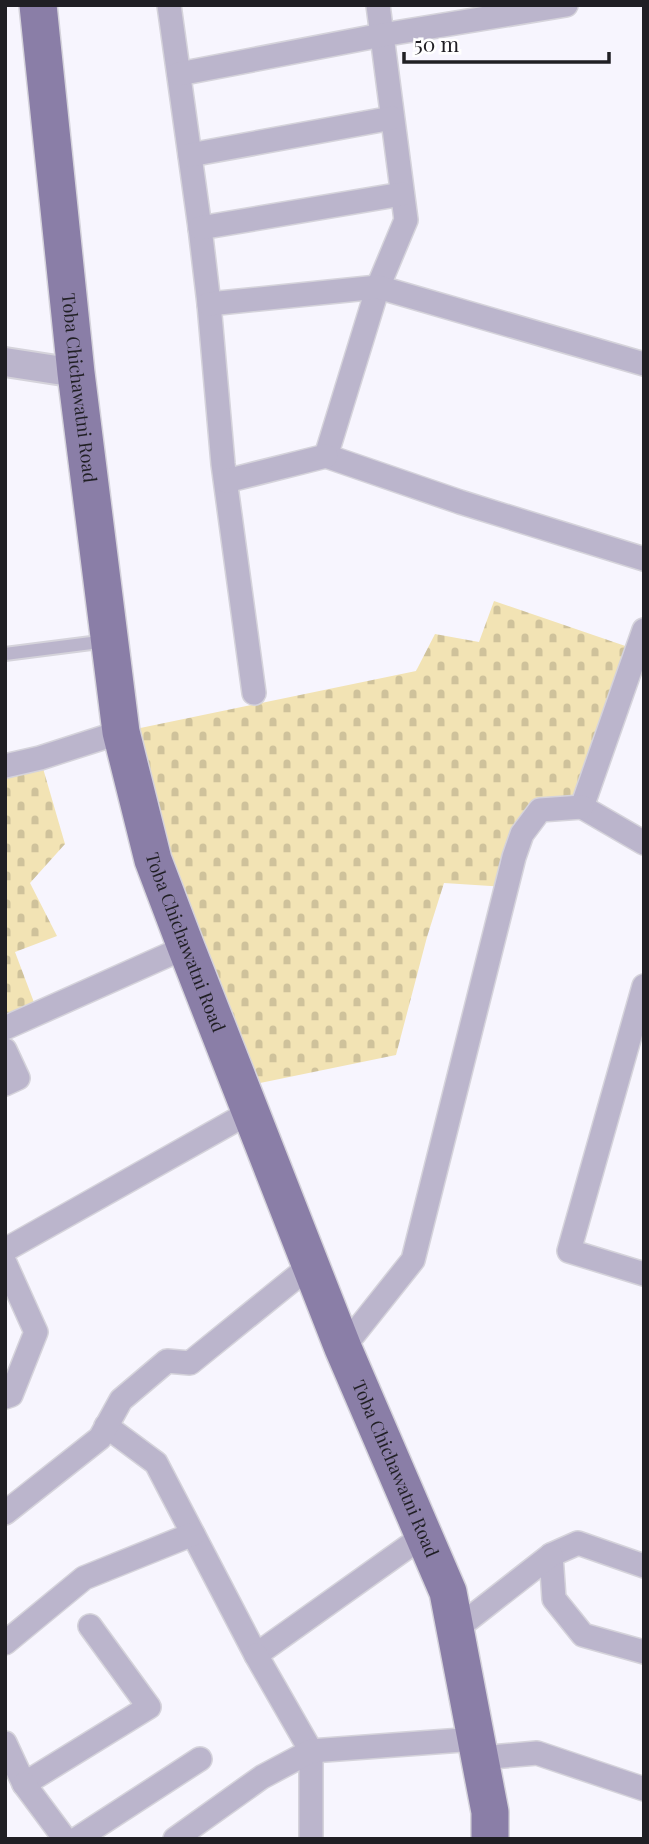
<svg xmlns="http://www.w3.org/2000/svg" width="649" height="1844" viewBox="0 0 649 1844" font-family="'Playfair Display',serif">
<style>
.cemetery{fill:url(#cemetery-stones)}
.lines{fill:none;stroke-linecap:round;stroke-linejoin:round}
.service-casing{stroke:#d5d3db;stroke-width:16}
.minor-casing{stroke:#d5d3db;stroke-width:26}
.tertiary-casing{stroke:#d5d3db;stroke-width:32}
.primary-casing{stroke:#d5d3db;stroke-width:40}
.service{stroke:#bbb5cc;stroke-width:12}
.minor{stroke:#bbb5cc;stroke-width:23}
.tertiary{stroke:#bbb5cc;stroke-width:28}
.primary{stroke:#8a7ea7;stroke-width:37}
.labels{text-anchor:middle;stroke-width:7;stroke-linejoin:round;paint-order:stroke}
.street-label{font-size:18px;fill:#201f24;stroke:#fff}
</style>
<defs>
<pattern id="cemetery-stones" width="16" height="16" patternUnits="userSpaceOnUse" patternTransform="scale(1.75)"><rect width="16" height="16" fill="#f2e3b4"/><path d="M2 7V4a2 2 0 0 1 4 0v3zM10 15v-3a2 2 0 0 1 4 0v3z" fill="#cfc29b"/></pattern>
</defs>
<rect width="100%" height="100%" fill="#f7f5fe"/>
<!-- cemetery -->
<g class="cemetery">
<polygon points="494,601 637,650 582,807 540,810 506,887 444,883 427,937 396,1055 241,1087 121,732 416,671 435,634 479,642"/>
<polygon points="40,758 65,844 30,883 57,936 15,952 38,1013 5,1028 5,766"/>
</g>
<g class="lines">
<defs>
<polyline id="service" points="5,654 107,641"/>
<g id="minor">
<polyline points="169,5 200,228 209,304 223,464 254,693"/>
<polyline points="378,5 406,220 378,287 326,456 460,502 644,559"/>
<polyline points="179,74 382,35 566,5"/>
<polyline points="190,155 392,118"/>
<polyline points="200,228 402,194"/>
<polyline points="209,304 378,287 644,364"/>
<polyline points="226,481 326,456"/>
<polyline points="644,630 582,807 644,843"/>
<polyline points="5,766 40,758 121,732"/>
<polyline points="644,986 569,1251 644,1274"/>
<polyline points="5,1028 186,947"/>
<polyline points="5,1050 18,1078 5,1084"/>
<polyline points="5,1250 250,1112"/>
<polyline points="5,1263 36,1332 11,1395 5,1397"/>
<polyline points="343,1348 413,1260 514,857 522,834 540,810 582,807"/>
<polyline points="106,1426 156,1463 256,1655 423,1536"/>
<polyline points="5,1513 100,1438 121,1400 167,1361 190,1363 311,1265"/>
<polyline points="644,1566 578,1543 551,1555 554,1599 583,1635 644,1652"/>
<polyline points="455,1630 551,1555"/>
<polyline points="5,1643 84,1578 193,1534"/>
<polyline points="256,1655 311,1751 311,1839"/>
<polyline points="5,1743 24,1784 149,1707 90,1626"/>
<polyline points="480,1758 537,1753 644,1789"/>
<polyline points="24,1784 65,1839"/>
<polyline points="77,1839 200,1759"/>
<polyline points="175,1839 262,1777 311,1751 476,1739"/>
</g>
<polyline id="tertiary" points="5,362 76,373"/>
<g id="primary">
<path id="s1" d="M38,5L76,373L121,732L153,860L186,947L343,1348L448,1592L490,1812V1839"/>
</g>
</defs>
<!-- service casing -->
<use href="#service" class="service-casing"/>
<!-- minor casing -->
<use href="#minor" class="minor-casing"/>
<!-- tertiary casing -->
<use href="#tertiary" class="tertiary-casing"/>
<!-- primary casing -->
<use href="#primary" class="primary-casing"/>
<!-- service -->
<use href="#service" class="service"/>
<!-- minor -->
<use href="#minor" class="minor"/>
<!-- tertiary -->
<use href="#tertiary" class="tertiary"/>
<!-- primary -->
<use href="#primary" class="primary"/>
</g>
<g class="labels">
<!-- street labels -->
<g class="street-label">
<text dy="6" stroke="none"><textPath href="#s1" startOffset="385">Toba Chichawatni Road</textPath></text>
<text dy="6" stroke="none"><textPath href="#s1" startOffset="952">Toba Chichawatni Road</textPath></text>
<text dy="6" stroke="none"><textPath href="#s1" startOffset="1519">Toba Chichawatni Road</textPath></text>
</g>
</g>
<!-- border -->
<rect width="649" height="1844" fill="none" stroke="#201f24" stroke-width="14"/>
<!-- scale -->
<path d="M404 52v10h205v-10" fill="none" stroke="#201f24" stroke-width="3.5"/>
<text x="414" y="52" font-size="21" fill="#201f24" stroke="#ffffff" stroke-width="5" paint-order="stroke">50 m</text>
</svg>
